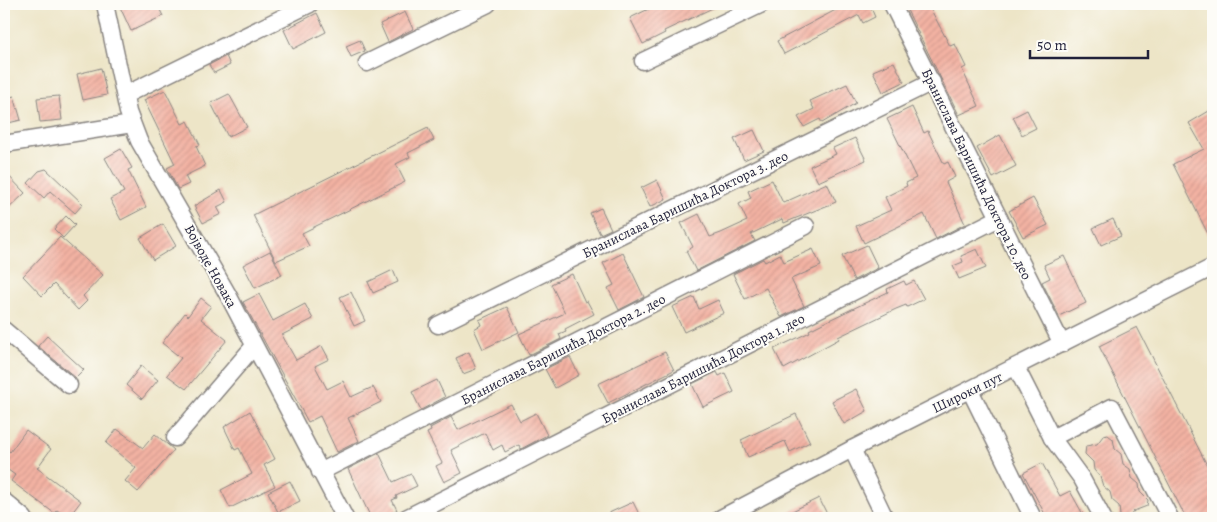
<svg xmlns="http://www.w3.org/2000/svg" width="1217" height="522" viewBox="0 0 1217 522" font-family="Alegreya,serif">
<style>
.building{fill:url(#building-hatch)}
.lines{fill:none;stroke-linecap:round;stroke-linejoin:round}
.minor-casing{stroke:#888481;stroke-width:19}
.minor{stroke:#fff;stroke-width:16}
.labels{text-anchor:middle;stroke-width:4;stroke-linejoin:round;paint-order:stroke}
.street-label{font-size:14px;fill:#22223b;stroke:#fdfcf7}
</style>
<defs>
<pattern id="building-hatch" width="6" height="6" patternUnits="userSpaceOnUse" patternTransform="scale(1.25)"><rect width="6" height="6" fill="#f3b2a3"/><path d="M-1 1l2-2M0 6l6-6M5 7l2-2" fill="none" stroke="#d0998d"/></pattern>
</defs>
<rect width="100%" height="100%" fill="#fdfcf7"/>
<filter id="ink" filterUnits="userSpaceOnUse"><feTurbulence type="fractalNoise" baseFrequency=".02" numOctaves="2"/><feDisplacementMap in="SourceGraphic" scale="10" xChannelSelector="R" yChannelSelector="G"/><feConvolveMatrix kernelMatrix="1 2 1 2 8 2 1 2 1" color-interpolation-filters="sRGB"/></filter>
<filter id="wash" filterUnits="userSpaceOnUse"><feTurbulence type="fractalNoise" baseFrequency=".0096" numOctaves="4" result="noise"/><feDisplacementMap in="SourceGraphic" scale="20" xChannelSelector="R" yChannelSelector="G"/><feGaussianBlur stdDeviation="1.12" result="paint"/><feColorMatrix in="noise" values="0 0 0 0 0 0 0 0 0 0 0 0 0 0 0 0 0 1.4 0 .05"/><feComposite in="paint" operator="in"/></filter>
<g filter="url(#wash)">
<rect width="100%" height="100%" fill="#ede5c7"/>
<g id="blocks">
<!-- building -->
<g class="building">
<polygon points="126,4 157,4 163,16 131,31 120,7"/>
<polygon points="659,4 721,4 664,31 665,33 643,44 630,18"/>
<polygon points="847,4 879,4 871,8 875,17 863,23 859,15 784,54 777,41"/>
<polygon points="904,4 928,4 950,46 955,44 966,67 962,69 979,106 959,115"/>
<polygon points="405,12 413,29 388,42 380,24"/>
<polygon points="317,13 326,32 293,49 284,30"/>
<polygon points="360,40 365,51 351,57 346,46"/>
<polygon points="226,56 230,65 214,73 209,65"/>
<polygon points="894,62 904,82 883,92 873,71"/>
<polygon points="101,68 107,95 83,100 77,74"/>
<polygon points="847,84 856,103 822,123 820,119 804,127 798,117 814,109 810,101"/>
<polygon points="165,90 182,124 188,121 200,145 196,146 205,166 185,176 189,184 178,189 167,168 175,164 144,100"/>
<polygon points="229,94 247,127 228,137 211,103"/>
<polygon points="14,96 21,120 4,124 4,99"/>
<polygon points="59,96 62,120 40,122 37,98"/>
<polygon points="912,107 924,133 928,131 944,164 948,162 955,177 946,182 965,224 936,239 924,214 864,243 856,226 891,210 885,197 907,186 906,183 916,178 887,119"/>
<polygon points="1027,110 1036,128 1022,135 1013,117"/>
<polygon points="1209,111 1213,118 1213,244 1173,164 1204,149 1189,123"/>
<polygon points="428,128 434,140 408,153 410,157 396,164 405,182 302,233 309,246 276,261 253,215"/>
<polygon points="754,130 764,151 744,160 734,139"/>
<polygon points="1000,135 1016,166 993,178 977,148"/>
<polygon points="855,138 866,160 818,182 810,166 836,154 833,148"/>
<polygon points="121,149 132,168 128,170 146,207 121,220 110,199 124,192 105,158"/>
<polygon points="46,169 83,204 75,213 50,191 44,198 28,183 39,171"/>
<polygon points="4,171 25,193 4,213"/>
<polygon points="657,180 666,199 650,207 641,188"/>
<polygon points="772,180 783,203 827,183 836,202 784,223 782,219 751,234 755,241 696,271 686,251 693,247 681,223 699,214 710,237 721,233 747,221 739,204 751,198 748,191"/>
<polygon points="221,190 227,202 217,207 221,214 203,223 194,206"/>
<polygon points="1033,198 1048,225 1023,237 1009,211"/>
<polygon points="601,208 611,229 600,234 590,213"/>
<polygon points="66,216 75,225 63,238 54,229"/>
<polygon points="1113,219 1121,236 1101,245 1093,228"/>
<polygon points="163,224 176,246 153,260 140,238"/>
<polygon points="60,237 103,275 83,296 87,301 78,310 54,284 42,296 23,276"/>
<polygon points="867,245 878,268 854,280 842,256"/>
<polygon points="813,249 821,266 791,279 804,306 781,317 766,288 745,299 733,274 763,259 765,262 780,254 784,262"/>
<polygon points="977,249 986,268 959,279 953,266 963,262 961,256"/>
<polygon points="270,251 282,275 255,288 243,265"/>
<polygon points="623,253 644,297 619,310 608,288 614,285 603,263"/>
<polygon points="1064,256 1086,303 1059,316 1042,282 1050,278 1044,265"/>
<polygon points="393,270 398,282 373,293 368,282"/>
<polygon points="572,274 585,302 587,301 594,314 565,329 566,331 559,334 561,339 529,355 519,334 565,313 551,284"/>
<polygon points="904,281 906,285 914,281 924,299 907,307 906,305 896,309 838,337 839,339 784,369 774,349 810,332 809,330 829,320 888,292 887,289"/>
<polygon points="351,292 365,321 354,326 340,297"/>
<polygon points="259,294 273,321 305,304 313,319 282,335 296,360 322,346 329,359 315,366 327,389 343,381 351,397 373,387 381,402 348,418 359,441 337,452 320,416 308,422 243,302"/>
<polygon points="694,297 699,309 718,300 724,313 684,332 672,307"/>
<polygon points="201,298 211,306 201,319 227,340 186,389 167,375 181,358 162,343 185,313 188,316"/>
<polygon points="507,307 519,332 483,349 474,329 481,325 479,320"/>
<polygon points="1137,327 1213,477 1213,518 1186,518 1099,346"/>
<polygon points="47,336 84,370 76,378 38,346"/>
<polygon points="469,352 476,369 463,374 456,358"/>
<polygon points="665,352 674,370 608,403 598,384"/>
<polygon points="570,357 579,375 555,388 545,369"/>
<polygon points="141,366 158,380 142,399 126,385"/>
<polygon points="717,372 719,376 725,373 734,392 703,407 692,384"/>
<polygon points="437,380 445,397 421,410 412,392"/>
<polygon points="856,389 867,411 844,424 832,401"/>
<polygon points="511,404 520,421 536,413 547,435 521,449 519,445 505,452 502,445 493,450 485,433 451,450 462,473 444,482 436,466 442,463 427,433 431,431 430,428 451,417 458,430"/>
<polygon points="250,411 275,459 264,465 275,486 230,508 221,490 252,474 239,448 235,450 224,427"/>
<polygon points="796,414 810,442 790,452 785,441 748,457 741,440"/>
<polygon points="117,429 143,448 155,434 174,450 138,492 125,481 136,468 106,443"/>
<polygon points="26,430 51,449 37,468 81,501 68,518 57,510 54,513 11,481 15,475 4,467 4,447 10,452"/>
<polygon points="1103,436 1108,435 1113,439 1115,449 1121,454 1123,464 1130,469 1132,478 1139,484 1140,492 1148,500 1147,506 1134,511 1128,518 1120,516 1119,506 1112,500 1110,492 1103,486 1100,477 1094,470 1093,462 1085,454 1086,446 1097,444"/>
<polygon points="379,453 393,482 411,474 417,486 396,496 397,498 392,500 397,510 380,518 371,518 348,469"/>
<polygon points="1042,463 1060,496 1070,491 1085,518 1047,518 1023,473"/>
<polygon points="290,481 300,501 278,512 268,492"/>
<polygon points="819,498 829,518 778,518"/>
<polygon points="633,502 641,518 598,518"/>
</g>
</g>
</g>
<g filter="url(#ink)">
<use href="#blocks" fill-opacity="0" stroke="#888481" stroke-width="1"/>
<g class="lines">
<defs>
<g id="minor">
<polyline points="105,4 128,112 139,141 227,293 345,518"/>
<polyline points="892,4 1062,344"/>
<polyline points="643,61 762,4"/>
<polyline points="367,63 488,4"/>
<polyline points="125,95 310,4"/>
<polyline points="4,144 132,124"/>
<polyline points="438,325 932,82"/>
<polyline points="4,330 69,385"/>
<polyline points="1016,367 1052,438 1082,479 1103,518"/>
<polyline points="970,390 1033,518"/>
<polyline points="175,438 254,346"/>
<polyline points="1052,438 1112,407 1170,518"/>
<polyline points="852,449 885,518"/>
<polyline points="320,472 806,226"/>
<polyline points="4,501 24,518"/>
<polyline points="406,518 999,218"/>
<polyline points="721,518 852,449 1213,267"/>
</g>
</defs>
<!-- minor casing -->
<use href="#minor" class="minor-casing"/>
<!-- minor -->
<use href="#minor" class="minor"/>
</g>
</g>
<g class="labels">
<!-- street labels -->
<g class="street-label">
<text transform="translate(977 174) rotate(64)" y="5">Бранислава Баришића Доктора 10. део</text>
<text transform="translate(685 204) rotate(-26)" y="5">Бранислава Баришића Доктора 3. део</text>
<text transform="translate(211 266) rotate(61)" y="5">Војводе Новака</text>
<text transform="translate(563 349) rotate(-27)" y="5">Бранислава Баришића Доктора 2. део</text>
<text transform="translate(703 368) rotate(-27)" y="5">Бранислава Баришића Доктора 1. део</text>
<text transform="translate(967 392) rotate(-26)" y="5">Широки пут</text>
</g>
</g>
<!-- margin -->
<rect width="1217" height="522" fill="none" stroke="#fdfcf7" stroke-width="20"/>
<!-- scale -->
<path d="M1030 50v8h118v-8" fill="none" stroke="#22223b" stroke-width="2.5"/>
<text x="1037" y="50" font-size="15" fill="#22223b" stroke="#fdfcf7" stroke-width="4" paint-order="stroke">50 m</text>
</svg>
